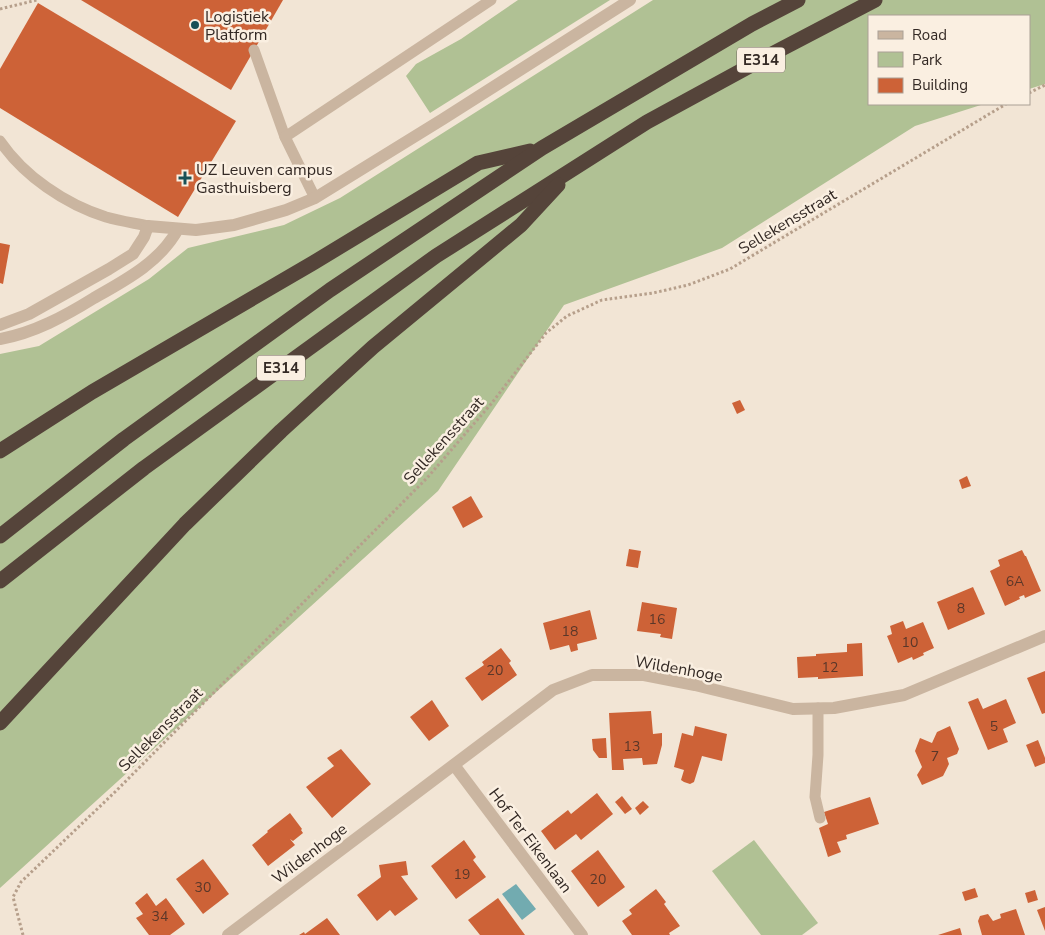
<svg xmlns="http://www.w3.org/2000/svg" width="1045" height="935" viewBox="0 0 1045 935" font-family="'Nunito Sans',sans-serif">
<style>
.green{fill:#b0c194}
.water{fill:#72abb0}
.building{fill:#cd6237}
.lines{fill:none;stroke-linecap:round;stroke-linejoin:round}
.path{stroke:#b69f8b;stroke-width:3;stroke-dasharray:2.5 2.5;stroke-linecap:butt}
.service{stroke:#cab5a0;stroke-width:11}
.minor{stroke:#cab5a0;stroke-width:12}
.motorway{stroke:#55443a;stroke-width:15}
.poi-dot{fill:#185056;stroke:#faefe1;stroke-width:2}
.labels{text-anchor:middle;stroke-width:5;stroke-linejoin:round;paint-order:stroke}
.number-label{font-size:14px;fill:#5a3729}
.shield{fill:#faefe1;stroke:#6f645d;stroke-width:1}
.shield-label{font-size:15px;font-weight:bold;fill:#332924}
.poi-label{font-size:16px;fill:#332924;stroke:#faefe1;text-anchor:start}
.street-label{font-size:16px;fill:#332924;stroke:#faefe1}
</style>
<rect width="100%" height="100%" fill="#f2e5d5"/>
<!-- green -->
<g class="green">
<polygon points="518,0 610,0 430,113 406,76 416,64 461,39"/>
<polygon points="653,0 1045,0 1045,84 1029,89 1029,16 869,16 869,104 984,104 915,126 722,248 564,305 438,491 0,888 0,354 39,346 149,279 188,248 284,225 340,198"/>
<polygon points="754,840 818,923 802,935 761,935 712,871"/>
</g>
<!-- water -->
<polygon class="water" points="516,884 536,909 522,920 502,894"/>
<!-- building -->
<g class="building">
<polygon points="81,0 283,0 231,90"/>
<polygon points="38,3 236,121 178,217 0,108 0,69"/>
<polygon points="0,243 10,245 3,284 0,283"/>
<polygon points="740,400 745,410 737,414 732,403"/>
<polygon points="967,476 971,486 962,489 959,480"/>
<polygon points="471,496 483,517 463,528 452,507"/>
<polygon points="629,549 641,551 638,568 626,566"/>
<polygon points="1022,550 1025,556 1026,556 1041,591 1025,598 1024,595 1019,597 1020,599 1005,606 990,571 1000,566 998,560"/>
<polygon points="973,587 985,614 948,630 937,602"/>
<polygon points="642,602 677,608 672,639 660,637 661,634 637,631"/>
<polygon points="590,610 597,639 577,644 578,650 571,652 569,645 550,650 543,623"/>
<polygon points="903,621 906,629 923,622 934,648 923,653 924,655 913,660 912,657 898,663 887,636 892,634 890,626"/>
<polygon points="862,643 863,676 818,679 818,677 798,678 797,657 816,656 816,654 847,652 847,644"/>
<polygon points="501,648 511,661 509,663 517,675 482,701 465,678 484,665 482,662"/>
<polygon points="1045,671 1045,713 1042,714 1027,678"/>
<polygon points="978,698 983,709 1006,699 1016,723 1003,729 1008,742 988,750 968,702"/>
<polygon points="432,700 449,726 429,741 410,717"/>
<polygon points="651,711 653,734 662,733 662,745 657,764 643,765 642,758 623,759 624,770 612,770 609,713"/>
<polygon points="695,726 727,734 722,761 702,756 694,782 690,784 684,782 681,780 684,770 674,767 682,733 693,736"/>
<polygon points="950,726 959,749 957,754 947,758 949,764 943,776 922,785 917,775 922,767 915,751 920,738 932,743 937,732"/>
<polygon points="606,738 607,758 599,758 593,750 592,739"/>
<polygon points="1038,740 1045,758 1045,763 1035,767 1026,745"/>
<polygon points="341,749 371,784 332,818 306,787 334,766 327,758"/>
<polygon points="597,793 613,814 581,840 576,834 555,850 541,831 568,810 571,814"/>
<polygon points="622,796 632,809 625,814 615,802"/>
<polygon points="870,797 879,824 846,835 847,839 837,842 841,852 828,857 819,828 828,824 824,812"/>
<polygon points="643,801 649,807 640,815 635,808"/>
<polygon points="290,813 302,829 301,830 303,833 293,841 290,839 295,845 268,866 252,845 268,832 267,831"/>
<polygon points="464,840 476,857 473,860 486,877 456,899 431,866"/>
<polygon points="598,850 625,887 598,907 571,871"/>
<polygon points="203,859 229,894 203,914 176,879"/>
<polygon points="406,861 408,875 401,876 418,899 395,916 390,910 377,921 357,895 381,877 379,865"/>
<polygon points="975,888 978,897 965,901 962,892"/>
<polygon points="656,889 666,902 664,904 680,926 669,933 670,935 632,935 622,921 632,914 629,910"/>
<polygon points="1035,890 1038,900 1028,903 1025,893"/>
<polygon points="147,893 156,906 166,898 185,924 170,935 149,935 136,918 143,914 135,903"/>
<polygon points="498,898 525,935 480,935 468,920"/>
<polygon points="1045,907 1045,931 1037,910"/>
<polygon points="1016,909 1025,935 982,935 978,921 980,916 988,914 993,921 1001,918 1000,914"/>
<polygon points="327,918 340,935 299,935 304,932 305,934"/>
<polygon points="960,928 962,935 938,935"/>
</g>
<g class="lines">
<!-- path -->
<g class="path">
<polyline points="0,9 37,0"/>
<polyline points="1029,93 1045,85"/>
<polyline points="23,935 13,897 21,882 116,791 427,478 491,404 546,333 567,316 602,300 653,293 688,285 730,269 1006,104"/>
</g>
<!-- service -->
<g class="service">
<polyline points="254,50 285,137"/>
<path d="M0,141C24,176 65,204 106,217C120,221 134,223 148,226"/>
<polyline points="315,198 285,137 491,0"/>
<polyline points="818,708 818,755 815,797 820,818"/>
</g>
<!-- minor -->
<g class="minor">
<polyline points="0,325 29,314 109,269 133,254 144,237 148,226 196,230 234,225 286,210 315,198 443,119 630,0"/>
<path d="M0,339C34,333 65,316 94,298C126,280 160,262 178,229"/>
<polyline points="454,765 582,935"/>
<polyline points="228,935 553,690 592,675 644,675 695,685 793,709 834,708 904,695 1045,636"/>
</g>
<!-- motorway -->
<g class="motorway">
<polyline points="0,451 92,392 313,263 478,163 530,151"/>
<polyline points="0,536 124,439 330,290 542,148 752,24 798,0"/>
<polyline points="0,581 144,468 436,256 647,122 770,55 875,0"/>
<polyline points="0,723 185,524 281,431 373,347 521,225 558,185"/>
</g>
</g>
<!-- markers -->
<g class="poi-dot">
<circle cx="195" cy="25" r="5"/>
<path d="M182.5 170.5h5v5h5v5h-5v5h-5v-5h-5v-5h5z"/>
</g>
<g class="labels">
<!-- number labels -->
<g class="number-label">
<text x="1015" y="586">6A</text>
<text x="961" y="613">8</text>
<text x="657" y="624">16</text>
<text x="570" y="636">18</text>
<text x="910" y="647">10</text>
<text x="830" y="672">12</text>
<text x="495" y="675">20</text>
<text x="994" y="731">5</text>
<text x="632" y="751">13</text>
<text x="935" y="761">7</text>
<text x="462" y="879">19</text>
<text x="598" y="884">20</text>
<text x="203" y="892">30</text>
<text x="160" y="921">34</text>
</g>
<!-- shield labels -->
<g class="shield">
<rect x="737" y="47.5" width="48" height="25" rx="4"/>
<rect x="257" y="355.5" width="48" height="25" rx="4"/>
</g>
<g class="shield-label">
<text x="761" y="65">E314</text>
<text x="281" y="373">E314</text>
</g>
<!-- poi labels -->
<g class="poi-label">
<text x="205" y="22">Logistiek<tspan x="205" dy="18">Platform</tspan></text>
<text x="196" y="175">UZ Leuven campus<tspan x="196" dy="18">Gasthuisberg</tspan></text>
</g>
<!-- street labels -->
<g class="street-label">
<text transform="translate(787 221) rotate(-31)" y="6">Sellekensstraat</text>
<text transform="translate(443 440) rotate(-48)" y="6">Sellekensstraat</text>
<text transform="translate(679 668) rotate(10)" y="6">Wildenhoge</text>
<text transform="translate(160 729) rotate(-45)" y="6">Sellekensstraat</text>
<text transform="translate(531 840) rotate(53)" y="6">Hof Ter Eikenlaan</text>
<text transform="translate(309 853) rotate(-37)" y="6">Wildenhoge</text>
</g>
</g>
<!-- legend -->
<rect x="868" y="15" width="162" height="90" fill="#faefe1" stroke="#aaa095"/>
<rect x="878" y="31" width="25" height="8" fill="#cab5a0" stroke="#aaa095"/>
<text x="912" y="40" font-size="15" fill="#332924">Road</text>
<rect x="878" y="52" width="25" height="15" fill="#b0c194" stroke="#aaa095"/>
<text x="912" y="65" font-size="15" fill="#332924">Park</text>
<rect x="878" y="78" width="25" height="15" fill="#cd6237" stroke="#aaa095"/>
<text x="912" y="90" font-size="15" fill="#332924">Building</text>
</svg>
